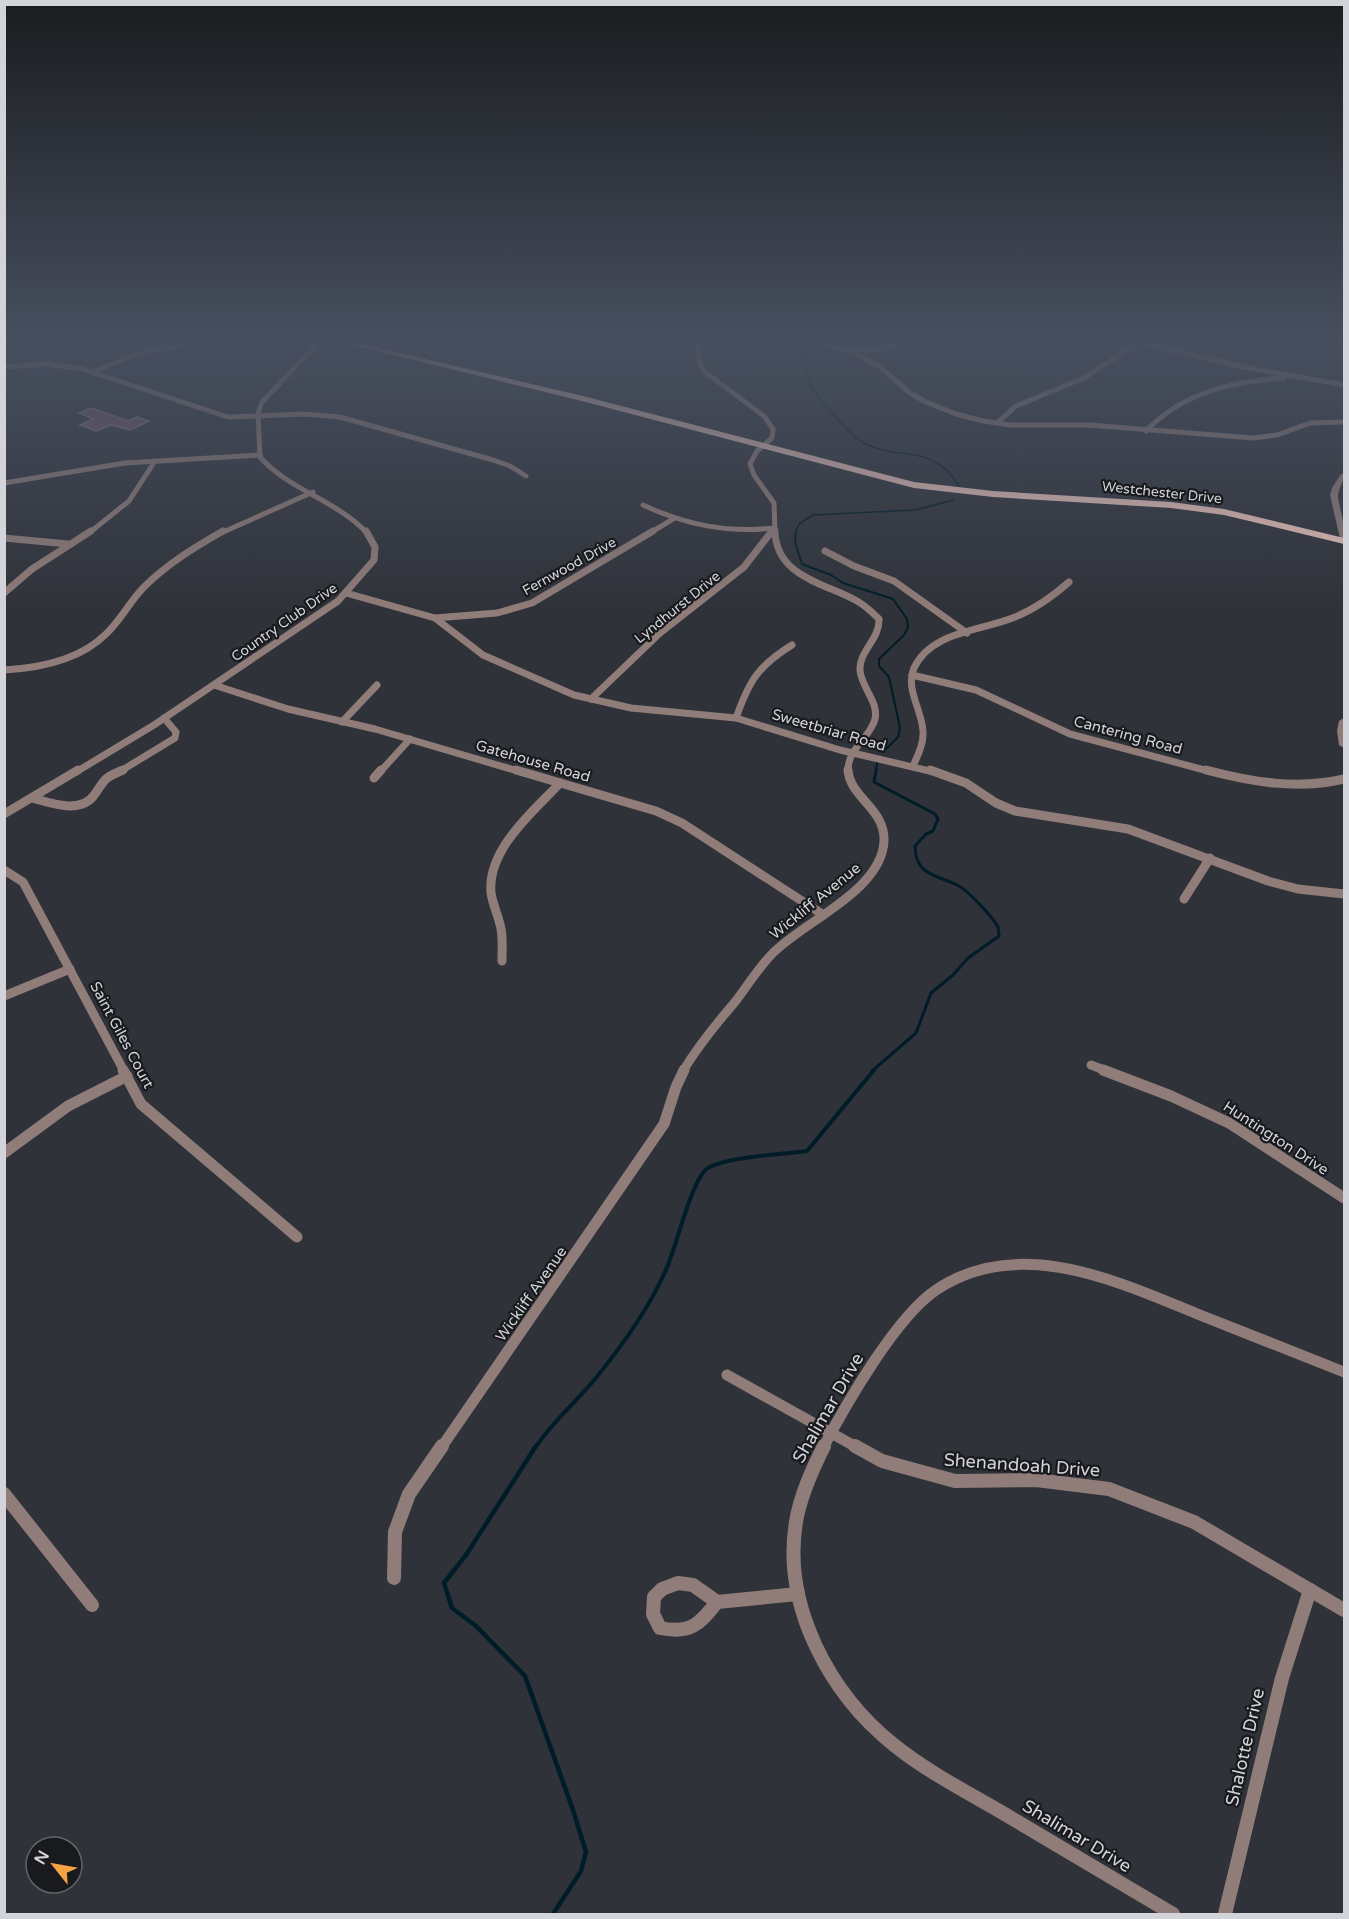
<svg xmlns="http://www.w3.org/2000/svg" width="1349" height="1919" viewBox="0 0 1349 1919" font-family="'Varela Round',sans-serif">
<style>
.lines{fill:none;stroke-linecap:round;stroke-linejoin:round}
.stream-far4{stroke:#001c29;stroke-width:1.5}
.stream-far3{stroke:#001c29;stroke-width:2}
.stream-far2{stroke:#001c29;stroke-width:3}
.stream-far1{stroke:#001c29;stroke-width:4}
.stream{stroke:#001c29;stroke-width:4.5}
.building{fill:#74526a;stroke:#81787e;stroke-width:1.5}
.minor-far4{stroke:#907c78;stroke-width:5}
.minor-far3{stroke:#907c78;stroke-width:7}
.minor-far2{stroke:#907c78;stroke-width:9}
.minor-far1{stroke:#907c78;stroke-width:11}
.minor{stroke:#907c78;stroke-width:14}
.tertiary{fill:#907c78;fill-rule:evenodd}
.primary{fill:#efc6bd;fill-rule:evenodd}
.labels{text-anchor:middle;stroke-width:4.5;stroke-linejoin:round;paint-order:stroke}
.far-street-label{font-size:14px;fill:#d3d4d9;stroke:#191a1d}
.street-label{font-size:15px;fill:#d3d4d9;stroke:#191a1d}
.near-street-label{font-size:18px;fill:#d3d4d9;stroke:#191a1d}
</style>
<rect width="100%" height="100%" fill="#2f3239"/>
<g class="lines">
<!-- stream-far4 -->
<g class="stream-far4">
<path d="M789,342C806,354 803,369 811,385C817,397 849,433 859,440C897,464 931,440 959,486"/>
<polyline points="795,533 799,524 813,515 915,510 954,500"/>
</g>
<!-- stream-far3 -->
<g class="stream-far3">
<polyline points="796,531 795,542 802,564 831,575 843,583 893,599 907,619 908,627 904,635 879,659 879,666 889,677 900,728 898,737 883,752"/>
<polyline points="876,772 877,763"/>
</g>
<!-- stream-far2 -->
<path class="stream-far2" d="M872,1071L916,1033L931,993L953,975L968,958L999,936C999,935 998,927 998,927C993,917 968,891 959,886C938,875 915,876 915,846L926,834L933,831L938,819L935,814L874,782L876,770"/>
<!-- stream-far1 -->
<path class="stream-far1" d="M535,1448C552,1422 576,1402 595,1379C622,1346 648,1310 665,1272C676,1250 691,1179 708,1168C725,1157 785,1154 807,1151L874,1070"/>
<!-- stream -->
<polyline class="stream" points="536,1446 466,1555 444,1583 452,1608 476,1626 525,1676 573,1810 586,1852 581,1871 553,1914"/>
</g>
<!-- building -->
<polygon class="building" points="91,408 128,421 137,417 149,421 130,430 111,425 96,431 80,425 94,419 79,413"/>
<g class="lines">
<!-- minor-far4 -->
<g class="minor-far4">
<path d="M319,342L262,402L258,413L260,457C289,490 336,500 367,533"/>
<polyline points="698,342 700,365 705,372 764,416 773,429 772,438 757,451 750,464 754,475 774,503 775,533"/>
<polyline points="820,342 854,353 879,366 910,393 926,402 956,414 983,421 1011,425 1089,425 1253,438 1277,435 1310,423 1344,422"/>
<polyline points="1138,342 1243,367 1344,385"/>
<polyline points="852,350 879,350 906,342"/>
<polyline points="4,367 48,364 82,369 228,417 304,414 340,417 493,460 510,466 526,476"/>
<polyline points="92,372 140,353 198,342"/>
<polyline points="997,423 1016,406 1084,378 1139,342"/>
<path d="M1146,431C1183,392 1232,382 1284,378"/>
<polyline points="4,483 125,463 260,455"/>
<path d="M643,505C686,525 727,533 774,528"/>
<polyline points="89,533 129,501 155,461"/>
<polyline points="221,533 313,492"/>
<polyline points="650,533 673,519"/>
<polyline points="770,533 774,528"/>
</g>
<!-- minor-far3 -->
<g class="minor-far3">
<path d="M775,531C776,577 825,583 857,601C866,606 872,612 879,619C880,639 859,651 860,670C861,687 879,702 875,719C870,739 847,748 848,772"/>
<polyline points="4,538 68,544"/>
<polyline points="825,551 854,566 894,581 967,633"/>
<polyline points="4,593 32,569 91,531"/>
<polyline points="346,593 435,618 483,655 574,695 631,708 736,718 840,750 934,772"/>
<polyline points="435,618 497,613 532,603 653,531"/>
<path d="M4,670C40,668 80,660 106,634C121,620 130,601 144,587C167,564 195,547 223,531"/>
<polyline points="912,675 976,690 1070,734 1212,772"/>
<polyline points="214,685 288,709 375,729 521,772"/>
<polyline points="591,699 660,633 744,567 772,531"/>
<path d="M736,718C749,681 758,666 792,645"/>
<polyline points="342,722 377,685"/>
<path d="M913,766C918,755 924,743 923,731C922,710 905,689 914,668C931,631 982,631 1015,617C1035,609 1053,596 1069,582"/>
<polyline points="76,772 154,725 338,601 374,560 375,547 366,531"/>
<polyline points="119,772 175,738 176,732 164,718"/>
<polyline points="380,772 410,739"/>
</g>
<!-- minor-far2 -->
<g class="minor-far2">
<polyline points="516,770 656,811 682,823 822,914"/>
<polyline points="930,770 966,783 996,803 1015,811 1128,829 1268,881 1298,889 1344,894"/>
<path d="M1206,770C1252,782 1297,790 1344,779"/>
<polyline points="374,778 381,770"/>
<path d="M32,798C51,803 81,815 95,794C106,778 104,778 123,770"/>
<polyline points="4,814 78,770"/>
<polyline points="4,870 23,882 124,1071"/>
<polyline points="1184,899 1210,858"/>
<path d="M502,961C502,950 503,939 501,929C499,917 493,906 491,893C487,849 533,812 560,783"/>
<polyline points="4,996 70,969"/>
<polyline points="1091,1065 1107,1071"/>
<path d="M683,1071C698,1046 716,1024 735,1002C747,986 758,969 771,955C802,922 882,891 884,841C885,808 850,798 848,770"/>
</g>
<!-- minor-far1 -->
<g class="minor-far1">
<polyline points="123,1070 141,1104 297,1237"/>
<polyline points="1103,1070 1171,1096 1229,1123 1344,1198"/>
<polyline points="4,1153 68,1106 127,1076"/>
<polyline points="727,1375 858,1448"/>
<polyline points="441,1448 664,1124 676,1087 684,1070"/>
<path d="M823,1448C846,1404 896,1317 936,1290C1019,1234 1119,1282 1200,1315C1248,1334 1296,1353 1344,1372"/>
</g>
<!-- minor -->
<g class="minor">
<path d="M824,1446C812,1470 800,1496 796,1522C782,1606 830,1694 894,1745C930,1774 973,1795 1013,1819C1066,1851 1120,1882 1173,1914"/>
<polyline points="855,1446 882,1461 955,1481 1036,1480 1109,1489 1194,1522 1344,1610"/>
<polyline points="4,1494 92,1605"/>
<polyline points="394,1578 395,1532 409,1494 442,1446"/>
<path d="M678,1583L693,1585L717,1602C699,1625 690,1634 660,1628L653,1614L654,1597L662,1589Z"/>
<polyline points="717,1602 798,1594"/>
<polyline points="1225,1914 1282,1678 1310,1590"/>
</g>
<!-- tertiary -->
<g class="tertiary">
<path d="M1341,474H1344C1344,482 1338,488 1338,497C1340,512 1346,525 1344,540L1340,538L1330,495L1332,488Z"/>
<polygon points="1344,718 1344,748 1339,745 1337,731 1339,721"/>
</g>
<!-- primary -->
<polygon class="primary" points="340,342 353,342 583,396 914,482 993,491 1171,502 1224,509 1344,538 1344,544 1224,515 1171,508 993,497 914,488 578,400"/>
</g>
<!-- sky -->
<linearGradient id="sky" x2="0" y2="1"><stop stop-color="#1a1c1f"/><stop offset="0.56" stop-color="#474f5f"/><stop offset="1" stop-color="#474f5f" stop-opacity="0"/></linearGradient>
<rect width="1349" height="610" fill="url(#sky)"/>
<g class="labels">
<!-- far-street labels -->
<g class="far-street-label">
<text transform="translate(1162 492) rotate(6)" y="5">Westchester Drive</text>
<text transform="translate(569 566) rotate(-29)" y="5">Fernwood Drive</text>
<text transform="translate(677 607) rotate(-39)" y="5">Lyndhurst Drive</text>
<text transform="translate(284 622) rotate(-35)" y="5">Country Club Drive</text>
</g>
<!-- street labels -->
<g class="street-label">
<text transform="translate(829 730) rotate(16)" y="5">Sweetbriar Road</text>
<text transform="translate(1128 735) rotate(15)" y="5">Cantering Road</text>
<text transform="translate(533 761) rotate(16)" y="5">Gatehouse Road</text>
<text transform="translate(815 901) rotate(-39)" y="5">Wickliff Avenue</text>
<text transform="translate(122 1035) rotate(62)" y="5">Saint Giles Court</text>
<text transform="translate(1276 1138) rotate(33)" y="5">Huntington Drive</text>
<text transform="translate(531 1294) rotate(-55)" y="5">Wickliff Avenue</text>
</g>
<!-- near-street labels -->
<g class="near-street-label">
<text transform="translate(828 1408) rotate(-60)" y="6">Shalimar Drive</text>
<text transform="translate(1022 1465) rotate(4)" y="6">Shenandoah Drive</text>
<text transform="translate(1245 1747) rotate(-77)" y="6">Shalotte Drive</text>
<text transform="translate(1077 1836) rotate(31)" y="6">Shalimar Drive</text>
</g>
</g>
<!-- border -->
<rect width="1349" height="1919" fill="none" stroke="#d3d4d9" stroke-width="12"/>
<!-- north arrow -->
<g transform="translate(54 1865) rotate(301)"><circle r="28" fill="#191a1d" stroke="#636468" stroke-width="1.5"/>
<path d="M0-4.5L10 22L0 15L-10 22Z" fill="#f5a345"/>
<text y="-9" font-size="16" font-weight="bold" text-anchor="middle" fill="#d3d4d9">N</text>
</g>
</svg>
